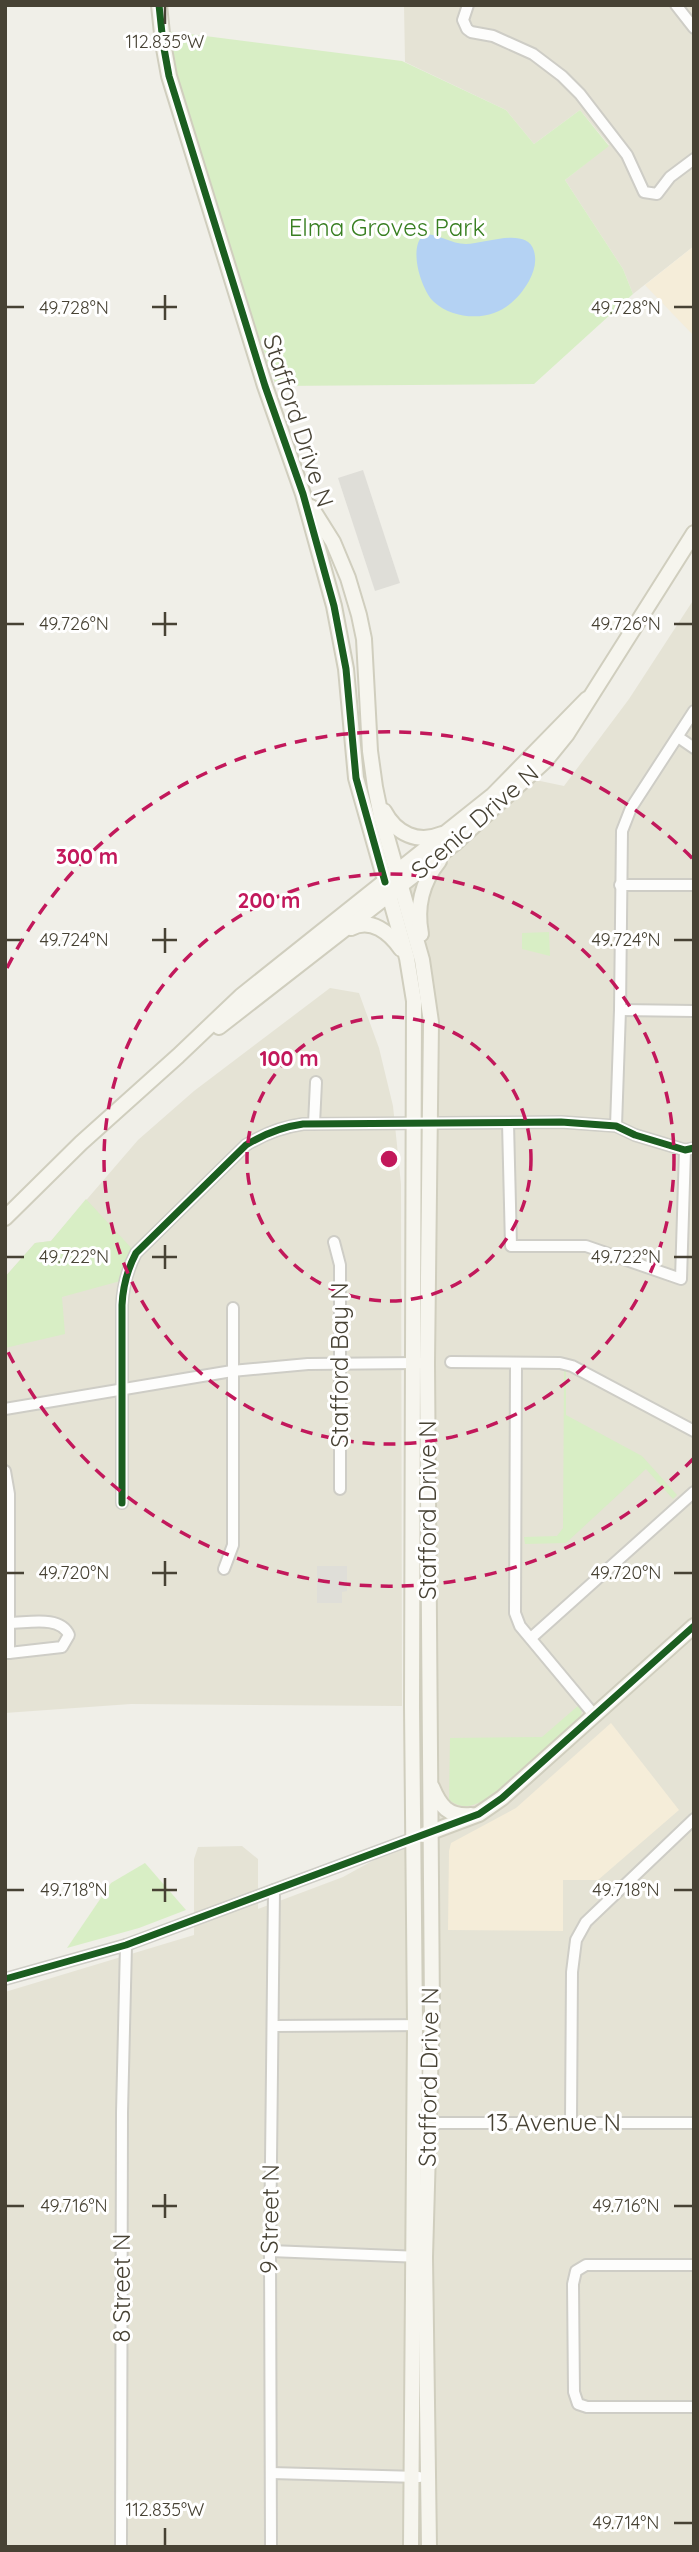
<svg xmlns="http://www.w3.org/2000/svg" width="699" height="2552" viewBox="0 0 699 2552" font-family="Quicksand,sans-serif">
<style>
.residential{fill:#e5e3d5}
.commercial{fill:#f5edd9}
.green{fill:#d8eec5}
.parking{fill:#dfded8}
.water{fill:#b4d2f3}
.lines{fill:none;stroke-linecap:round;stroke-linejoin:round}
.street-casing{stroke:#cecdc6;stroke-width:14}
.secondary-casing{stroke:#d0cebe;stroke-width:18}
.street{stroke:#fdfdfc;stroke-width:10}
.secondary{stroke:#f6f5ee;stroke-width:14}
.cycleway-casing{stroke:#fff;stroke-width:11}
.cycleway{stroke:#1b5e20;stroke-width:7}
.ticks{fill:none;stroke:#474234;stroke-width:2.5}
.ring{fill:none;stroke:#c2185b;stroke-width:3.5;stroke-dasharray:12 9}
.labels{text-anchor:middle;stroke-width:6;stroke-linejoin:round;paint-order:stroke}
.park-label{font-size:24px;fill:#387f21;stroke:#fff}
.street-label{font-size:24px;fill:#474234;stroke:#fff}
.ticks-label{font-size:18px;text-anchor:middle;fill:#474234;stroke:#fff;stroke-width:6;stroke-linejoin:round;paint-order:stroke}
.centre{fill:#c2185b;stroke:#fff;stroke-width:3.5}
.ring-label{font-size:21px;text-anchor:middle;font-weight:bold;fill:#c2185b;stroke:#fff;stroke-width:6;stroke-linejoin:round;paint-order:stroke}
</style>
<rect width="100%" height="100%" fill="#f0efe8"/>
<!-- residential -->
<g class="residential">
<polygon points="404,5 694,5 694,246 633,294 623,269 565,180 609,145 580,110 534,144 506,110 405,62"/>
<polygon points="694,599 694,2547 5,2547 5,1992 194,1935 194,1859 198,1847 242,1846 258,1859 258,1909 343,1877 414,1838 417,2028 428,2115 431,1022 400,886 526,778 564,786 629,699"/>
<polygon points="330,988 359,993 379,1048 393,1106 401,1184 402,1706 131,1704 5,1713 5,1277 35,1243 51,1241 138,1140 194,1091"/>
</g>
<!-- commercial -->
<g class="commercial">
<polygon points="694,246 694,336 645,285"/>
<polygon points="611,1723 679,1810 598,1880 563,1880 563,1931 448,1930 449,1851 451,1843 516,1808"/>
</g>
<!-- green -->
<g class="green">
<path d="M166,31L402,61L506,110L534,144L580,110L609,146L565,180L623,269L633,294L534,384L276,386C235,269 196,151 166,31Z"/>
<polygon points="549,932 550,956 522,949 522,933"/>
<polygon points="86,1199 136,1253 124,1280 62,1297 65,1334 5,1348 5,1277 35,1243 51,1241"/>
<polygon points="564,1371 566,1371 566,1415 642,1456 677,1495 673,1499 646,1469 566,1543 525,1544 524,1537 557,1536 563,1528"/>
<path d="M579,1705L582,1711L580,1719C555,1741 500,1800 469,1806C461,1807 455,1804 449,1800L450,1738L542,1737Z"/>
<polygon points="145,1863 186,1910 139,1928 67,1948 111,1883"/>
</g>
<!-- parking -->
<g class="parking">
<polygon points="363,470 400,583 375,591 338,478"/>
<polygon points="317,1566 347,1566 347,1591 342,1592 342,1603 317,1603"/>
</g>
<!-- water -->
<path class="water" d="M425,234C439,234 451,244 466,244C484,244 527,226 534,251C537,262 534,271 529,281C521,295 509,308 494,313C475,320 449,316 434,302C421,290 407,245 425,234Z"/>
<g class="lines">
<defs>
<g id="street">
<polyline points="468,5 463,20 467,29 471,32 493,36 533,54 562,76 580,94 627,155 644,192 657,194 670,177 694,159"/>
<polyline points="676,5 694,28"/>
<polyline points="678,737 694,748"/>
<polyline points="620,885 694,885"/>
<polyline points="620,1010 694,1011"/>
<polyline points="508,1123 511,1246 586,1246 681,1279 685,1150"/>
<polyline points="314,1124 316,1082"/>
<polyline points="616,1126 620,1010 622,831 631,808 694,711"/>
<polyline points="334,1242 340,1265 340,1489"/>
<polyline points="451,1362 560,1363 572,1366 694,1431"/>
<polyline points="516,1363 515,1613 520,1626 595,1716"/>
<polyline points="5,1409 232,1371 308,1364 419,1363"/>
<polyline points="5,1471 9,1494 9,1653 5,1653"/>
<path d="M122,1503V1305C123,1285 127,1270 136,1253L246,1145C264,1134 281,1127 303,1124L561,1122L616,1126L635,1135L685,1150L694,1148"/>
<polyline points="224,1569 233,1545 233,1308"/>
<polyline points="531,1638 694,1492"/>
<path d="M9,1653L62,1647L69,1635C60,1615 28,1623 9,1623"/>
<polyline points="5,1979 126,1945 414,1838"/>
<polyline points="273,2026 432,2025"/>
<polyline points="571,2122 572,1972 576,1940 586,1922 694,1819"/>
<polyline points="424,2123 694,2123"/>
<polyline points="270,2251 421,2257"/>
<polyline points="694,2265 586,2265 576,2271 573,2284 574,2392 578,2404 587,2407 694,2407"/>
<polyline points="271,2473 419,2477"/>
<polyline points="121,2547 122,2113 126,1945"/>
<polyline points="271,2547 270,2251 274,1890"/>
</g>
<g id="secondary">
<polyline points="159,5 163,43 169,76 265,386 303,494 334,606 346,669 356,778 407,958 414,1001 412,1706 415,2025 411,2547"/>
<polyline points="311,507 333,542 348,578 359,615 364,639 370,751 375,787 381,816 422,960 431,1022 427,1363 432,2010 425,2257 429,2547"/>
<path d="M384,811C396,834 418,844 442,834"/>
<path d="M351,928C371,917 390,933 401,949"/>
<path d="M421,934C416,908 422,882 439,861"/>
<polyline points="219,1027 454,844 546,760 567,734 694,533"/>
<polyline points="5,1218 81,1143 178,1056 241,996 493,795 587,699"/>
<path d="M432,1787C440,1806 448,1817 471,1815"/>
<polyline points="423,1835 479,1814 502,1798 694,1626"/>
</g>
</defs>
<!-- street casing -->
<use href="#street" class="street-casing"/>
<!-- secondary casing -->
<use href="#secondary" class="secondary-casing"/>
<!-- street -->
<use href="#street" class="street"/>
<!-- secondary -->
<use href="#secondary" class="secondary"/>
<defs>
<g id="cycleway">
<polyline points="159,5 163,43 169,76 265,386 303,494 334,606 346,669 356,778 385,882"/>
<path d="M122,1503V1305C123,1285 127,1270 136,1253L246,1145C264,1134 281,1127 303,1124L561,1122L616,1126L635,1135L685,1150L694,1148"/>
<polyline points="5,1979 126,1945 479,1814 502,1798 694,1626"/>
</g>
</defs>
<!-- cycleway casing -->
<use href="#cycleway" class="cycleway-casing"/>
<!-- cycleway -->
<use href="#cycleway" class="cycleway"/>
</g>
<!-- ticks -->
<path class="ticks" d="M165,7V24M165,295V320M7,307H24M152,307H177M674,307H692M165,612V636M7,624H24M152,624H177M674,624H692M165,928V953M7,940H24M152,940H177M674,940H692M165,1245V1269M7,1257H24M152,1257H177M674,1257H692M165,1561V1586M7,1573H24M152,1573H177M674,1573H692M165,1878V1902M7,1890H24M152,1890H177M674,1890H692M165,2194V2218M7,2206H24M152,2206H177M674,2206H692M674,2523H692M165,2528V2545"/>
<!-- distance rings -->
<g class="ring">
<circle cx="389" cy="1159" r="142"/>
<circle cx="389" cy="1159" r="285"/>
<path d="M694 1458A427 427 0 0 1 7 1350M7 968A427 427 0 0 1 694 860"/>
</g>
<g class="labels">
<!-- park labels -->
<g class="park-label">
<text x="387" y="236">Elma Groves Park</text>
</g>
<!-- street labels -->
<g class="street-label">
<text transform="translate(298 421) rotate(72)" y="8">Stafford Drive N</text>
<text transform="translate(475 822) rotate(-41)" y="8">Scenic Drive N</text>
<text transform="translate(340 1365) rotate(-90)" y="8">Stafford Bay N</text>
<text transform="translate(428 1510) rotate(-90)" y="8">Stafford Drive N</text>
<text transform="translate(429 2077) rotate(-89)" y="8">Stafford Drive N</text>
<text x="554" y="2131">13 Avenue N</text>
<text transform="translate(270 2219) rotate(-89)" y="8">9 Street N</text>
<text transform="translate(122 2288) rotate(-90)" y="8">8 Street N</text>
</g>
</g>
<g class="ticks-label">
<text x="165" y="48">112.835°W</text>
<text x="74" y="314">49.728°N</text>
<text x="626" y="314">49.728°N</text>
<text x="74" y="630">49.726°N</text>
<text x="626" y="630">49.726°N</text>
<text x="74" y="946">49.724°N</text>
<text x="626" y="946">49.724°N</text>
<text x="74" y="1263">49.722°N</text>
<text x="626" y="1263">49.722°N</text>
<text x="74" y="1579">49.720°N</text>
<text x="626" y="1579">49.720°N</text>
<text x="74" y="1896">49.718°N</text>
<text x="626" y="1896">49.718°N</text>
<text x="74" y="2212">49.716°N</text>
<text x="626" y="2212">49.716°N</text>
<text x="165" y="2516">112.835°W</text>
<text x="626" y="2529">49.714°N</text>
</g>
<circle cx="389" cy="1159" r="10" class="centre"/>
<g class="ring-label">
<text x="87" y="864">300 m</text>
<text x="269" y="908">200 m</text>
<text x="289" y="1066">100 m</text>
</g>
<!-- border -->
<rect width="699" height="2552" fill="none" stroke="#474234" stroke-width="14"/>
</svg>
